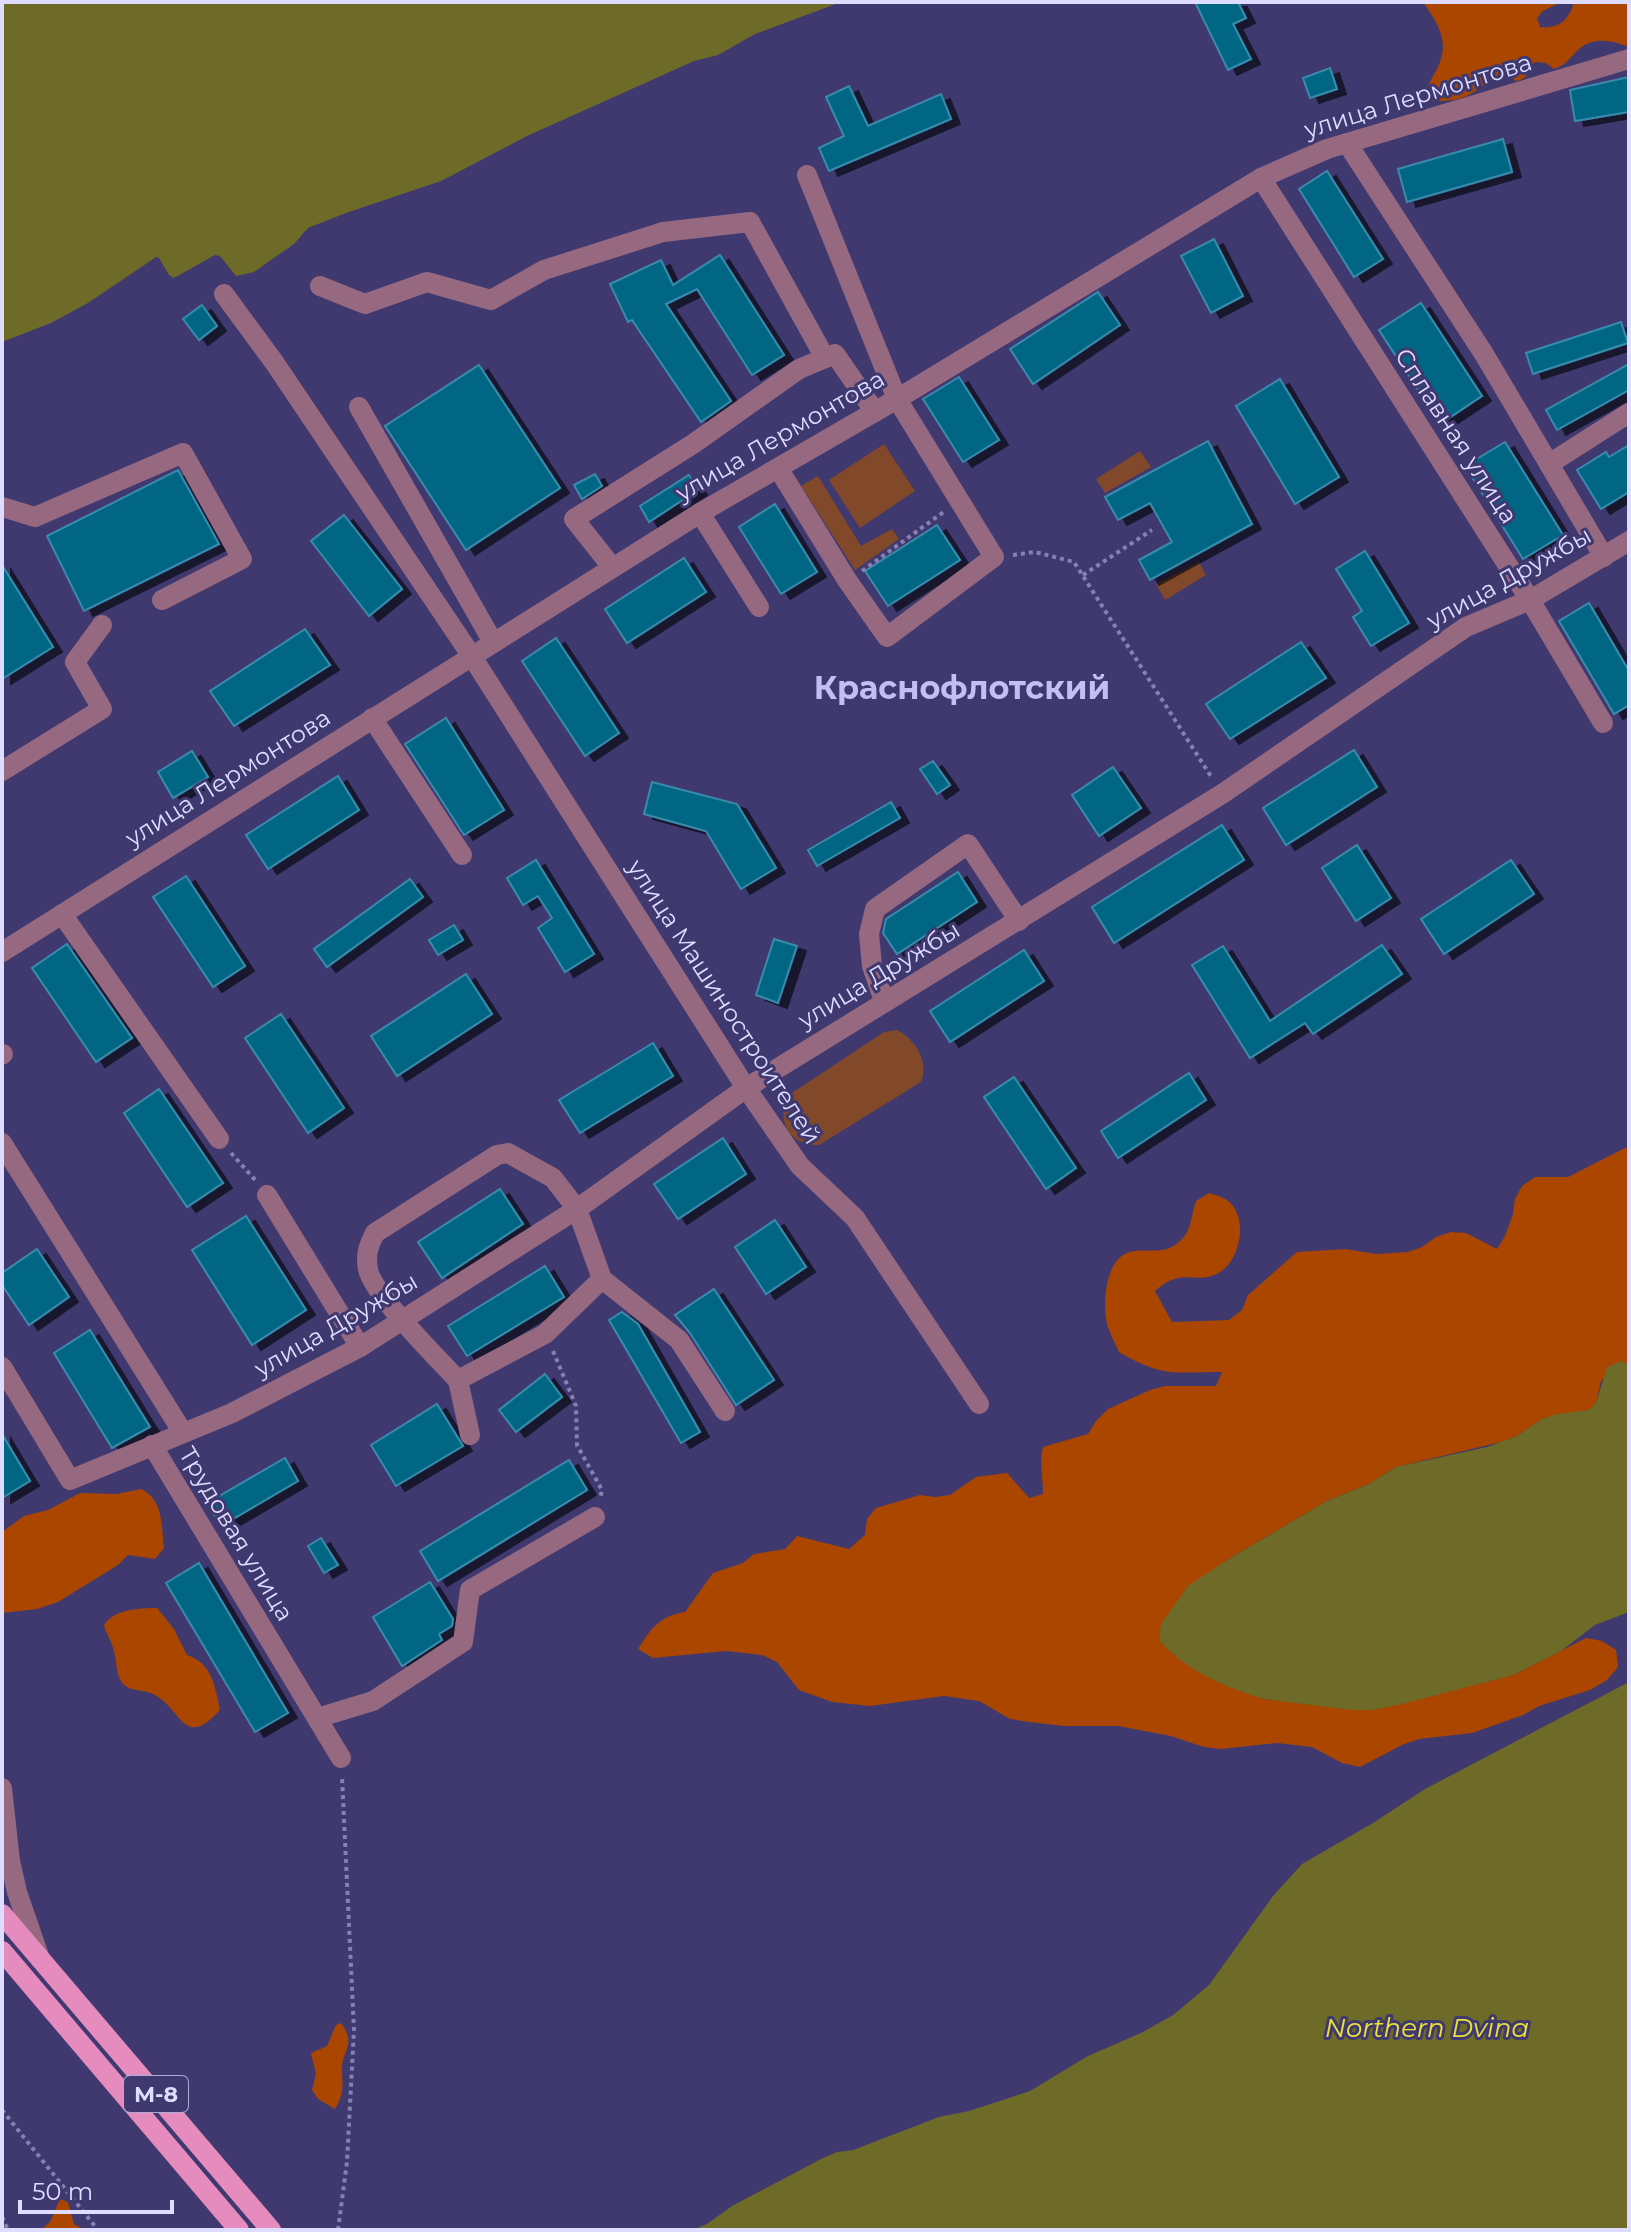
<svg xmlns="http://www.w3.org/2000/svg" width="1631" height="2232" viewBox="0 0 1631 2232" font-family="Montserrat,sans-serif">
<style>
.green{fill:#82482a}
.forest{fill:#aa4600}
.water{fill:#6e6a27}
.building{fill:#006684;stroke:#398cab;stroke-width:2;filter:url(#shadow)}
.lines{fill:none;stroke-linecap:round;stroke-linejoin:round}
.path{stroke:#8682b0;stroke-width:4;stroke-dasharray:4 4;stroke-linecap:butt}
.minor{stroke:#966981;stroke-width:20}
.major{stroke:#e68bbe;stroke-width:20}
.labels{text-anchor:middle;stroke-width:6;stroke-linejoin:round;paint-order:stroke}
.shield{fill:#3f3970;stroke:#aeacd4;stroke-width:2}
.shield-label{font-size:22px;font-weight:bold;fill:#deddff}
.street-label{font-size:24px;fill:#deddff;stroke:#3f3970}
.water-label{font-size:26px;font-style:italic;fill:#ece235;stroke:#3f3970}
.district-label{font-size:32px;font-weight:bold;fill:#c1bff4;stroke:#3f3970}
</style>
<defs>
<filter id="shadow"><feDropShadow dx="9" dy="5" stdDeviation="0" flood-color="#0009"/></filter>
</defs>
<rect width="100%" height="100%" fill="#3f3970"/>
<!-- green -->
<g class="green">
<polygon points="884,444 915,491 860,528 829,480"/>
<polygon points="1140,451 1151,467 1105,493 1096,479"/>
<polygon points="818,476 861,546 892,529 899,539 855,570 801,486"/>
<polygon points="1199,562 1206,575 1165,600 1156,584"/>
<path d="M897,1030C916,1040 929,1062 921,1082L819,1145C790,1147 774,1119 789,1095L884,1032Z"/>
</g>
<!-- forest -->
<g class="forest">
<path d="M1423,2H1561L1543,11L1537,18L1540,27C1559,29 1569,20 1574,2H1629V47C1612,41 1595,36 1579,49C1570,57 1567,65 1554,69L1546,63L1535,62C1527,70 1529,79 1516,81L1508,75L1499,74C1470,95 1466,102 1428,101C1427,88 1429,82 1436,71C1451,43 1439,25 1423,2Z"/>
<path d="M1625,1148H1629V1364L1621,1361L1601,1381L1596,1404L1589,1410L1542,1419L1517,1436L1501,1442L1396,1467L1369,1484L1327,1501L1227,1560L1203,1578L1214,1679L1264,1699L1372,1710L1513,1675L1586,1638L1602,1641L1616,1650L1618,1667L1607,1680L1590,1690L1539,1706L1523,1715L1472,1733L1419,1739L1402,1745L1360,1767L1342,1763L1312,1747L1277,1743L1221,1749L1204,1747L1171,1736L1118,1726H1064L1029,1722L1010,1719L979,1701L944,1696L870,1706L832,1702L799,1690L777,1662L762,1655L726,1651L653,1658L638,1649C651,1628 660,1616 685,1612L713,1573L743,1563L754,1554L785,1549L797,1536L849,1549L865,1535L867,1519L876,1508L920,1495L935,1497L950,1495L976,1477L1007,1473L1029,1498L1043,1494C1043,1477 1039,1463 1043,1447L1088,1434L1096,1421L1108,1409L1150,1390L1165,1386H1216L1222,1372C1175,1372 1163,1378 1119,1352C1114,1341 1107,1329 1106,1318C1103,1296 1107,1253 1135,1251C1153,1249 1166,1255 1181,1240C1192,1230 1191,1215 1196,1201L1209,1193C1219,1196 1230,1199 1235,1209C1246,1228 1238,1261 1220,1272C1195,1287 1184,1265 1155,1291L1172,1322L1229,1320L1242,1310L1248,1295L1297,1252L1345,1249L1376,1254L1408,1252L1422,1247L1436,1237L1451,1232L1466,1233L1497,1249L1505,1236L1513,1214L1515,1199L1522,1186L1535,1177H1568Z"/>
<path d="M141,1489C164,1500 161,1525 164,1548L155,1559L128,1555L118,1565L58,1602L37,1609L2,1613V1532L24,1516L48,1510L80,1493L117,1494Z"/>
<path d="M157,1608L174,1629L187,1655C212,1663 215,1686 220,1710C183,1751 182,1708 153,1694C143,1689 131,1692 123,1684C115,1675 117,1659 113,1648C111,1639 106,1634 104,1625C114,1609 140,1608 157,1608Z"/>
<path d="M341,2023C358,2046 340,2051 342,2073C343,2088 343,2096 335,2109L318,2099L312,2090L316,2074L311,2053L327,2046L336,2025Z"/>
<polygon points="60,2199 68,2202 74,2224 85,2230 41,2230 50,2222"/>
</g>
<!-- water -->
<g class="water">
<polygon points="2,2 841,2 755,34 718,55 694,61 663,75 527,136 441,181 346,213 308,228 294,244 268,262 254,272 236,276 220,256 215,255 174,278 169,275 159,258 156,257 88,303 51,323 2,342"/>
<path d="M1621,1361L1629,1364V1612L1595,1625L1561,1651L1513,1675L1406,1703L1372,1710H1352L1264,1699C1226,1688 1185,1670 1159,1640L1161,1624L1188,1586L1227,1560L1327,1501L1369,1484L1396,1467L1487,1447L1517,1436L1542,1419L1557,1414L1589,1410L1596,1403L1607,1367Z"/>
<polygon points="1629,1682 1629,2230 693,2230 707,2224 732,2206 821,2159 837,2152 853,2150 939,2117 969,2111 1030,2091 1088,2056 1143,2032 1173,2015 1209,1985 1273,1896 1302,1864 1373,1823 1425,1789"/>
</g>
<!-- building -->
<g class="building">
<polygon points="1195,2 1238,2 1246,18 1233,24 1251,59 1228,70"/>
<polygon points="1330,68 1337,89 1310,98 1303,78"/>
<polygon points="1629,77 1629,112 1575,121 1570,90"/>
<polygon points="849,86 868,126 941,94 951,119 829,171 819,148 844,136 826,97"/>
<polygon points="1503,139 1512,172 1407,202 1398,169"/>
<polygon points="1327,171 1383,259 1354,277 1299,189"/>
<polygon points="1214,239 1243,296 1211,313 1181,256"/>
<polygon points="720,255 784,355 752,375 697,289 666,304 731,401 701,422 632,320 628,322 610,284 661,260 673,285"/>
<polygon points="1098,292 1120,325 1033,384 1010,349"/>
<polygon points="1421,303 1482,396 1440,424 1379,330"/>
<polygon points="202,305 217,326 199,340 183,319"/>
<polygon points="1621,322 1628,343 1533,374 1526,353"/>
<polygon points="1629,364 1629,390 1557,430 1546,410"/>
<polygon points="479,365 560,488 466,550 385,426"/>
<polygon points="959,377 999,440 963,462 923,399"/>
<polygon points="1280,379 1339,477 1295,504 1236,406"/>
<polygon points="1208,441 1252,524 1150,580 1139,560 1172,542 1150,503 1118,520 1105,497"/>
<polygon points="1505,442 1563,535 1523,559 1465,466"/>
<polygon points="1629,445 1629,492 1601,509 1577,470 1606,452 1609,457"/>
<polygon points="178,470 219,544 84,611 47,536"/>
<polygon points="595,474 602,486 582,499 574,485"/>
<polygon points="689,475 698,490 649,522 640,506"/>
<polygon points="775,504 817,572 781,594 739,527"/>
<polygon points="344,515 402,589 369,616 311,541"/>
<polygon points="937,525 960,560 888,606 865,571"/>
<polygon points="1365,551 1409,623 1371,646 1353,617 1362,611 1336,569"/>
<polygon points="684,558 706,592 627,643 605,609"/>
<polygon points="2,565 53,647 2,679"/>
<polygon points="1589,603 1629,671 1629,705 1614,714 1559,621"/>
<polygon points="305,629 330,665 234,726 210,691"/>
<polygon points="556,638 619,733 585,756 522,661"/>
<polygon points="1301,642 1326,678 1230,739 1206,704"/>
<polygon points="446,718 504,810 464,835 405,744"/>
<polygon points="1354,750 1377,787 1286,845 1263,808"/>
<polygon points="192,751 208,777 173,798 158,772"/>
<polygon points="933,761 950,785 937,794 920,769"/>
<polygon points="1113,767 1141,808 1099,836 1072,795"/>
<polygon points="338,776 359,810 268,869 246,835"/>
<polygon points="652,782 737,804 776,868 741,889 706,831 644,814"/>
<polygon points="891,802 900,818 817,866 808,850"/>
<polygon points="1222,825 1244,860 1114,943 1092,907"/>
<polygon points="1357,845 1391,898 1356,921 1322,868"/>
<polygon points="536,860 594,954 565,972 538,928 552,918 538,896 523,905 507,878"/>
<polygon points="1511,860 1534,894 1444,954 1421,919"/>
<polygon points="958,872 977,902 897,954 883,933 886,919"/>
<polygon points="186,876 245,966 213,987 153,897"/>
<polygon points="410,879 423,897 327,967 314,949"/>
<polygon points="454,925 463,940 438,955 429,940"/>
<polygon points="774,939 797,946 778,1003 756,995"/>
<polygon points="67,944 132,1038 96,1062 32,968"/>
<polygon points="1382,945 1402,974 1313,1034 1305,1023 1250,1058 1192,965 1223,946 1270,1021"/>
<polygon points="1024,950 1044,981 950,1042 930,1011"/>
<polygon points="466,974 492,1014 397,1076 371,1036"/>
<polygon points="281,1014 344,1108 308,1133 245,1038"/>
<polygon points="653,1043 673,1076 580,1133 559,1100"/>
<polygon points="1189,1073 1206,1100 1118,1158 1101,1131"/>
<polygon points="1014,1077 1076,1168 1046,1189 984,1097"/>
<polygon points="159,1089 223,1183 187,1207 124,1113"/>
<polygon points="723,1138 746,1174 678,1219 654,1184"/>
<polygon points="500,1189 523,1224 442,1278 418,1242"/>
<polygon points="246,1216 306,1310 252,1345 192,1250"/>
<polygon points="775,1220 806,1267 766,1294 735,1247"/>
<polygon points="37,1249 69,1297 29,1325 2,1285 2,1273"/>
<polygon points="545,1266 564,1297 467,1356 448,1326"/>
<polygon points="714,1289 774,1380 736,1405 690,1333 675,1315"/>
<polygon points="622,1312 638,1324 700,1432 681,1443 609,1320"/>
<polygon points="90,1330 150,1427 112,1448 54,1353"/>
<polygon points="545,1374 562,1397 516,1432 499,1410"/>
<polygon points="437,1404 463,1446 396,1486 371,1445"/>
<polygon points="2,1434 30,1481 2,1498"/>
<polygon points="285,1458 298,1481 221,1526 207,1503"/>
<polygon points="569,1460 587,1490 438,1581 420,1551"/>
<polygon points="321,1538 338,1565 324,1573 308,1546"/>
<polygon points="199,1563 288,1713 255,1732 166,1583"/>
<polygon points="430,1582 453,1619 452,1626 439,1634 442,1640 402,1666 373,1617"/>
</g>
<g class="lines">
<!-- path -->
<g class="path">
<polyline points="1013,555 1035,552 1074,562 1212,778"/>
<polyline points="862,571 945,511"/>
<polyline points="1083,575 1152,530"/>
<polyline points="231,1153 257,1182"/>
<polyline points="553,1351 576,1406 577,1445 602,1490 600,1499"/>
<polyline points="2,2110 98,2230"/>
<polyline points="2,2217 8,2230"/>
<polyline points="338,2230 347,2162 354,2030 342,1777"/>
</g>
<!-- minor -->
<g class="minor">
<polyline points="1347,143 1484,354 1604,557"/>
<polyline points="1261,178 1530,600 1603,723"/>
<polyline points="320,286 365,304 427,282 491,300 544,270 663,232 750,222 825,358"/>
<polyline points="224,294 274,362 471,655 746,1088 800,1166 855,1218 979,1404"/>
<polyline points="359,407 493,642"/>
<polyline points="1549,464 1629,413"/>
<polyline points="778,468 847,580 887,637 994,557 897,399 807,175"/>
<polyline points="2,507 35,517 183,453 242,559 162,600"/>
<polyline points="700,513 759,607"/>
<polyline points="612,567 574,519 693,444 799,369 835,354 875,412"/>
<polyline points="372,718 462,855"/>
<polyline points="2,771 102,709 75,662 102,625"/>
<polyline points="62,914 219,1139"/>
<polyline points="2,952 700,513 897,399 1261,178 1327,149 1629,59"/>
<polyline points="884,1001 872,966 869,934 875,909 968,844 1019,921"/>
<polyline points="2,1055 3,1054"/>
<polyline points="2,1143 182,1431"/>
<polyline points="267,1195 360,1347"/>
<path d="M602,1279L545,1334L458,1380C439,1360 371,1292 368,1269C365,1254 369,1245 375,1233L497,1155L508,1153L553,1178L577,1209L602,1279L679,1340L725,1411"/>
<polyline points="2,1367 70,1480 232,1413 360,1347 577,1209 746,1088 1222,794 1466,627 1530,600 1629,541"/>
<polyline points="458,1380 470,1435"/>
<polyline points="152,1445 341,1758"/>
<polyline points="317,1718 373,1701 463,1642 470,1590 595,1517"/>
<polyline points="2,1788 10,1861 17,1892 40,1959"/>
</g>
<!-- major -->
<g class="major">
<polyline points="2,1914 271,2230"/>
<polyline points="2,1951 239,2230"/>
</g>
</g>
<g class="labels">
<!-- shield labels -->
<rect class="shield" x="124" y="2076" width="64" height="36" rx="6"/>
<g class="shield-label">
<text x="156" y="2102">М-8</text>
</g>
<!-- street labels -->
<g class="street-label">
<text transform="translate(1418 96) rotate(-17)" y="8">улица Лермонтова</text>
<text transform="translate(780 436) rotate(-30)" y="8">улица Лермонтова</text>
<text transform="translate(1456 436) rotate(57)" y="8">Сплавная улица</text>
<text transform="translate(1509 578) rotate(-29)" y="8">улица Дружбы</text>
<text transform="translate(228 778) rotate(-32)" y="8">улица Лермонтова</text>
<text transform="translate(879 975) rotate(-31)" y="8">улица Дружбы</text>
<text transform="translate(724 1002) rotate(57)" y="8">улица Машиностроителей</text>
<text transform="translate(336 1325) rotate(-30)" y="8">улица Дружбы</text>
<text transform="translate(236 1534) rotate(59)" y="8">Трудовая улица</text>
</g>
<!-- water labels -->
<g class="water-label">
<text x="1427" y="2037">Northern Dvina</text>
</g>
<!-- district labels -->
<g class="district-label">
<text x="962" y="699">Краснофлотский</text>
</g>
</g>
<!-- border -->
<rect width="1631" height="2232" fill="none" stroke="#deddff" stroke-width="8"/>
<!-- scale -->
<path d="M20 2200v12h152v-12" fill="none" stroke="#deddff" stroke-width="4"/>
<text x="32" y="2200" font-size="24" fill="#deddff" stroke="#3f3970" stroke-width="6" paint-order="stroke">50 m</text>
</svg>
